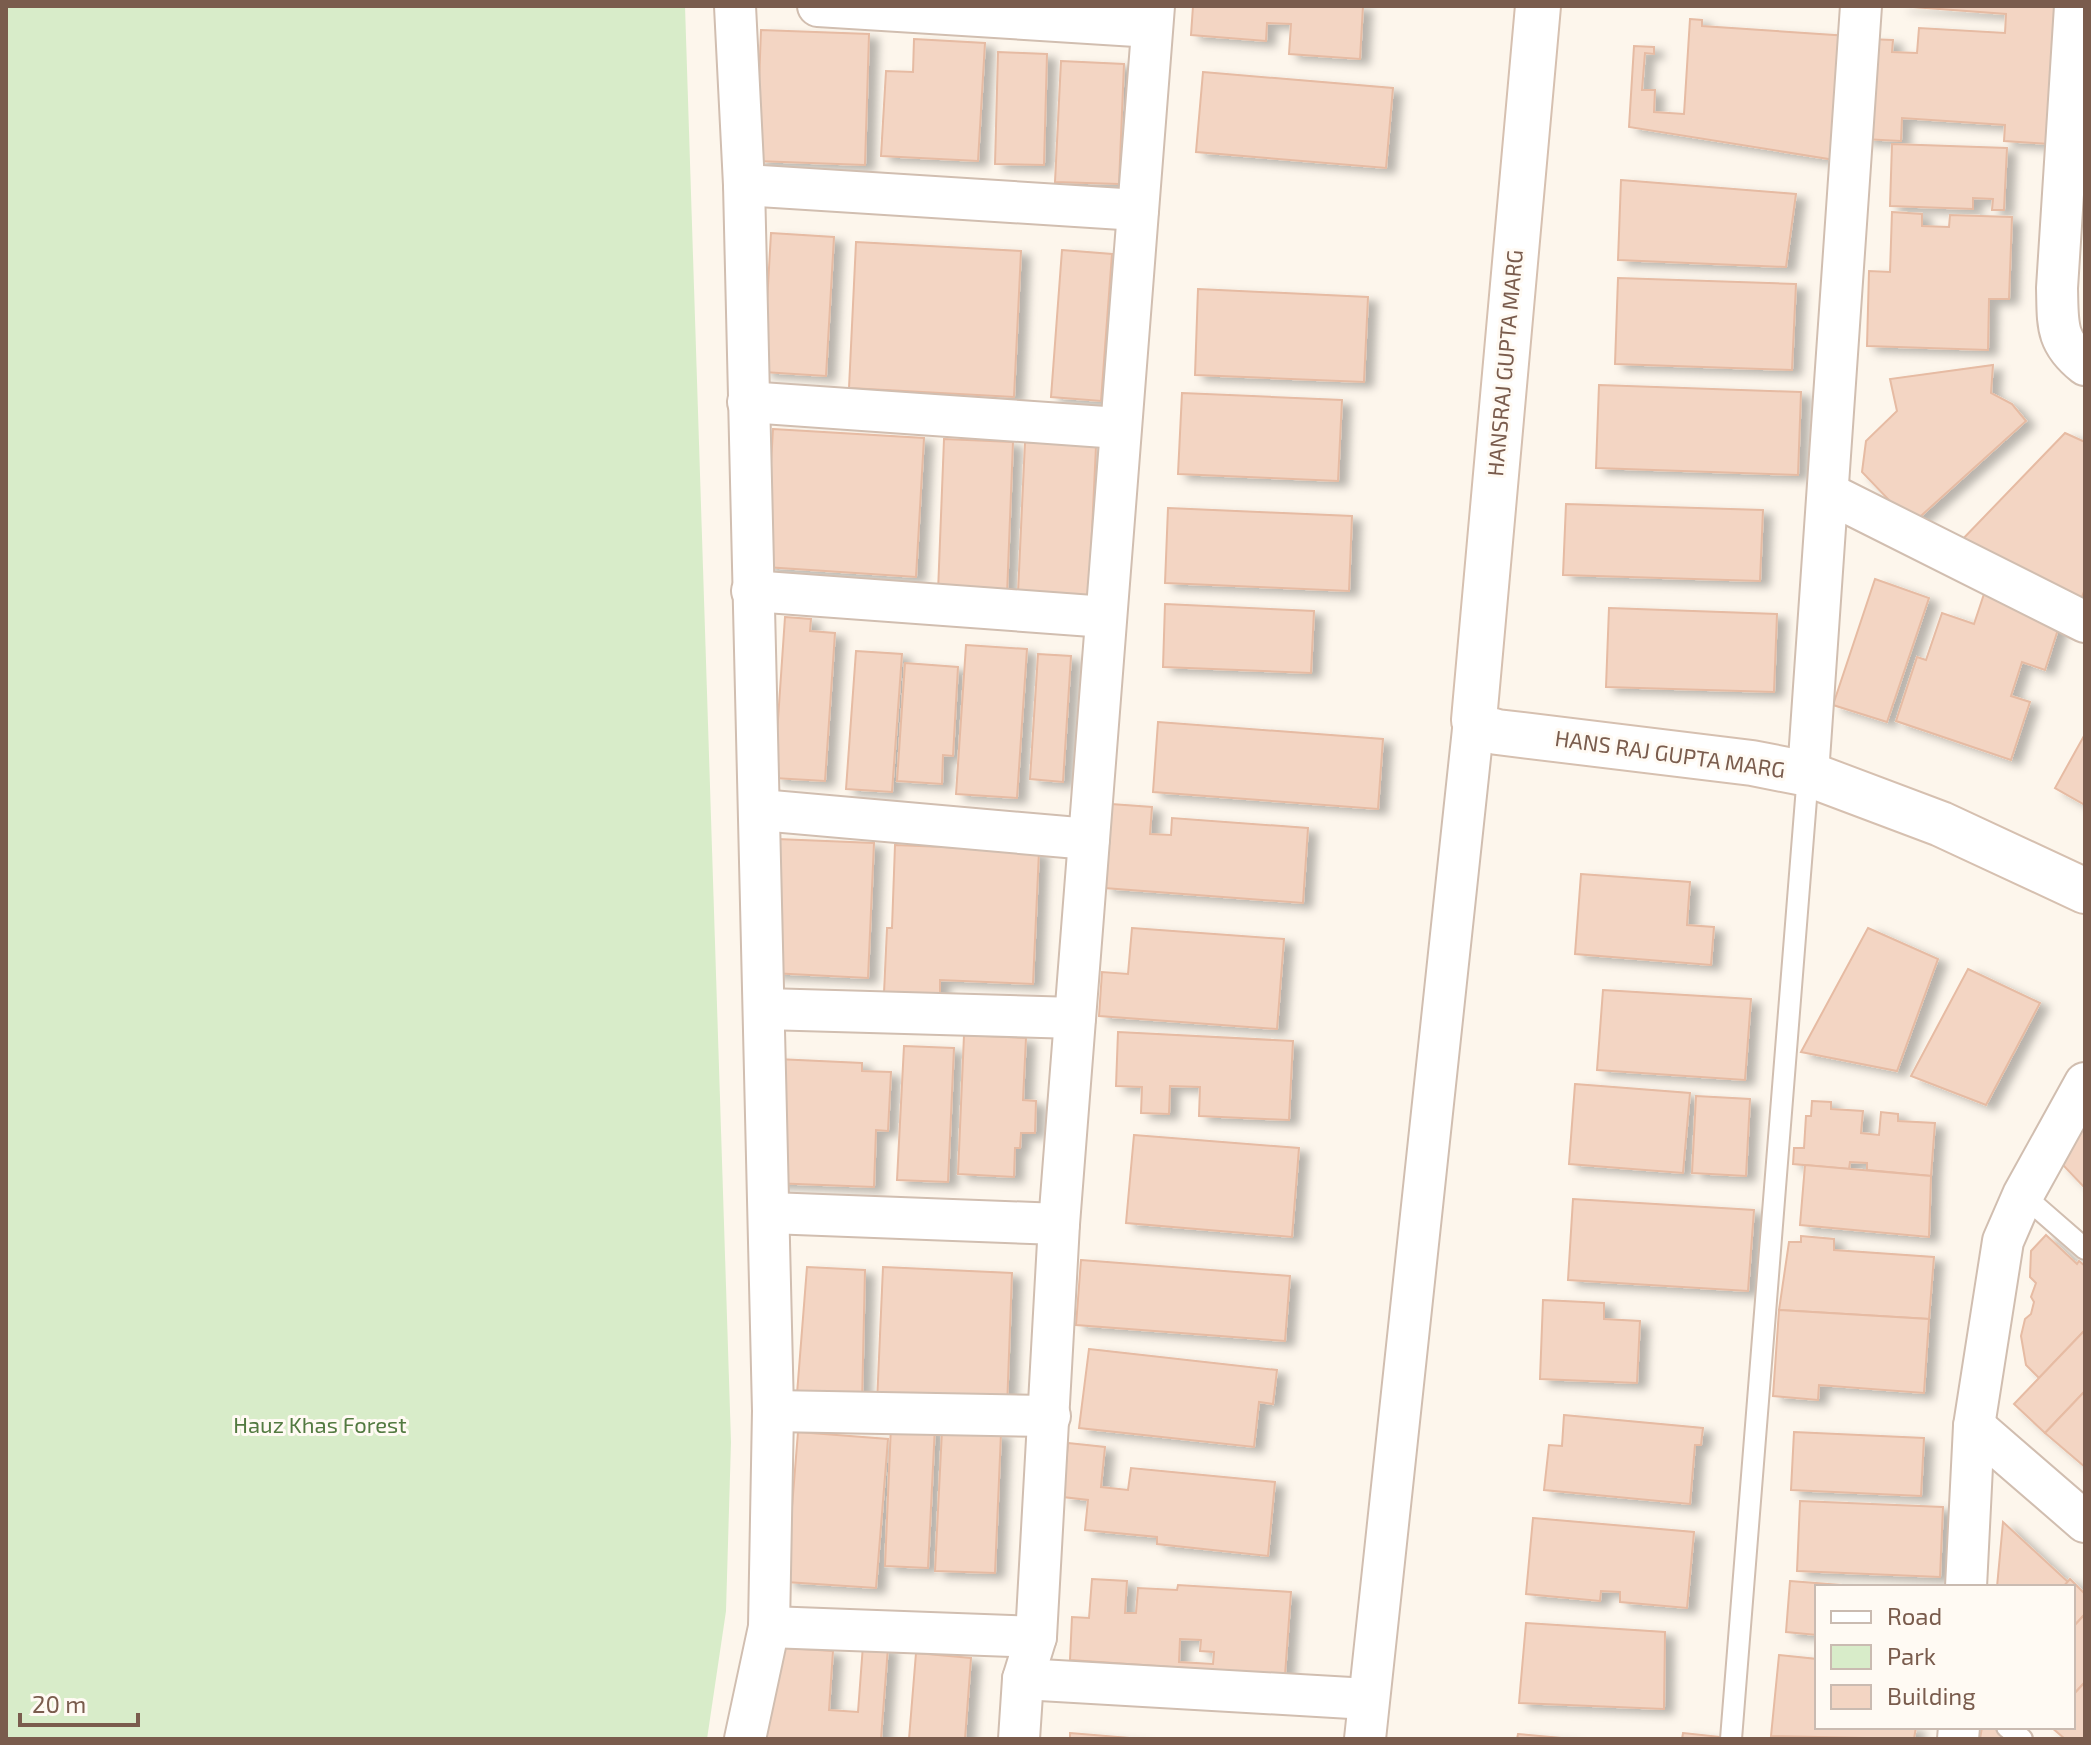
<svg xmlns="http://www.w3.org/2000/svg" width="2091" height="1745" viewBox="0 0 2091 1745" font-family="'Exo 2',sans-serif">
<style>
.green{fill:#d8ecc9}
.building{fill:#f3d5c3;stroke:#e6bba3;stroke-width:2;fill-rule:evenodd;filter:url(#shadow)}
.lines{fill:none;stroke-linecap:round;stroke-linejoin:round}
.lane-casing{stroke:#d1beb0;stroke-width:24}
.street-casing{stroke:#d1beb0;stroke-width:44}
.secondary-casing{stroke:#d6c0b0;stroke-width:48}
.lane{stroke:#fff;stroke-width:20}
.street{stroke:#fff;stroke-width:40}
.secondary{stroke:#fff;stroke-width:44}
.labels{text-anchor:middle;stroke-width:6;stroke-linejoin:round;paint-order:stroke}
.street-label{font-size:22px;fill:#7a5c4d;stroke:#fffaf3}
.park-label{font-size:22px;fill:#537a41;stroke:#fffaf3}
</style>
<defs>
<filter id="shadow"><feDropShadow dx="9" dy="5" stdDeviation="4" flood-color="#0004"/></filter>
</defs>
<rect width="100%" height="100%" fill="#fdf6ec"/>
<!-- green -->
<polygon class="green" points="6,6 685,6 731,1442 726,1611 707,1739 6,1739"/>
<!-- building -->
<g class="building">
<polygon points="1193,6 1363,6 1360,59 1289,54 1291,24 1267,23 1266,41 1191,35"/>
<polygon points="2058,6 2050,144 2004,141 2005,125 1902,118 1901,141 1863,139 1868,39 1893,40 1892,52 1917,53 1919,28 2005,33 2006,14 1899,6"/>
<polygon points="1690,19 1702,20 1702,26 1849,36 1841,161 1629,127 1634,46 1654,47 1654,54 1645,53 1642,90 1655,90 1654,112 1684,114"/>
<polygon points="761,30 869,34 865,165 756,161"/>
<polygon points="914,39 985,43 978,161 881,156 886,71 913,72"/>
<polygon points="998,52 1047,54 1044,165 995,164"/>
<polygon points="1061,61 1124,64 1119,184 1055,182"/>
<polygon points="1203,72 1393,88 1386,168 1196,152"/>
<polygon points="1892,144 2007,148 2004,210 1992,210 1993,199 1973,198 1973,209 1890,206"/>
<polygon points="1621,180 1796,194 1786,267 1618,260"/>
<polygon points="1892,212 1922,214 1922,226 1949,227 1950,215 2012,217 2009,299 1989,299 1988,350 1867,346 1869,271 1890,272"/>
<polygon points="771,233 834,237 826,376 763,372"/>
<polygon points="856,242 1021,251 1014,397 849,388"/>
<polygon points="1062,250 1112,254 1101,401 1051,397"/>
<polygon points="1618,278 1796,284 1792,370 1615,364"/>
<polygon points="1198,289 1368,297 1364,382 1195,375"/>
<polygon points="1993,365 1991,393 2012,404 2026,421 1912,524 1862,472 1866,441 1897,411 1890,379"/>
<polygon points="1599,385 1801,392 1798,475 1596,468"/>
<polygon points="1182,393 1342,400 1338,481 1178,474"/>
<polygon points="773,429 924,438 916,577 765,567"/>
<polygon points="2065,433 2085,442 2085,589 2080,602 1958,544"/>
<polygon points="944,439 1013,442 1007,595 938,592"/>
<polygon points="1025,442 1096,446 1089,596 1018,593"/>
<polygon points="1566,504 1763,510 1760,581 1563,575"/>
<polygon points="1168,508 1352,516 1349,591 1165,583"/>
<polygon points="1875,579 1929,598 1887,722 1833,705"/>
<polygon points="1984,594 2061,620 2045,670 2022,662 2011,696 2030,702 2011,760 1896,721 1917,657 1926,660 1942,613 1974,624"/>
<polygon points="1165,604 1314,611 1311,673 1163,667"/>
<polygon points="1609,608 1777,614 1774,692 1606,687"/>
<polygon points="785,617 811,619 810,631 835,633 825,781 774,778"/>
<polygon points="966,645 1027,649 1017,798 956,794"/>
<polygon points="856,651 902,654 892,792 846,789"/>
<polygon points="1038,654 1071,656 1063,782 1030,779"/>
<polygon points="905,663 958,667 953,756 943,755 942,784 897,781"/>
<polygon points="1158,722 1383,739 1378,809 1153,792"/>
<polygon points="2085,734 2085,805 2055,788"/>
<polygon points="1111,804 1152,807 1150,834 1171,835 1172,818 1308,828 1303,903 1104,888"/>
<polygon points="777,839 874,843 868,978 771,973"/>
<polygon points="895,845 1039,851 1033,984 940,980 940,996 884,993 887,928 892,928"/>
<polygon points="1581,874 1690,882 1687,925 1714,927 1711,965 1575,954"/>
<polygon points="1132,928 1284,939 1277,1029 1099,1016 1102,972 1128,974"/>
<polygon points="1868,928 1938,959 1897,1071 1801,1052"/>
<polygon points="1968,969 2040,1003 1986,1105 1911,1076"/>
<polygon points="1603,990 1751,999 1745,1080 1597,1070"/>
<polygon points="1118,1032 1293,1041 1289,1120 1199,1116 1200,1087 1170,1086 1169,1114 1141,1113 1142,1087 1116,1086"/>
<polygon points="964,1035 1026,1038 1023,1100 1036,1101 1035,1133 1021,1133 1020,1148 1015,1148 1014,1177 958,1174"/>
<polygon points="904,1046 954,1048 948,1182 897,1180"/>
<polygon points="777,1059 862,1063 862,1071 891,1072 888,1131 876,1130 874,1187 771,1183"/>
<polygon points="1575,1084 1690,1093 1683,1173 1569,1164"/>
<polygon points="1696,1096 1750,1099 1746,1176 1692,1173"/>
<polygon points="1812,1101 1831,1102 1831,1109 1863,1111 1861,1133 1879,1135 1881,1112 1898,1114 1898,1121 1935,1123 1931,1176 1867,1170 1867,1163 1850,1162 1849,1169 1793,1164 1794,1148 1804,1148 1806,1116 1811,1116"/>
<polygon points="2085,1123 2085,1188 2060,1162"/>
<polygon points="1134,1135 1299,1148 1292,1237 1126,1223"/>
<polygon points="1805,1165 1931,1176 1929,1237 1800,1225"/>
<polygon points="1573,1199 1754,1210 1748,1291 1568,1280"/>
<polygon points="2046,1235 2077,1264 2079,1261 2085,1266 2085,1330 2039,1378 2026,1365 2021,1336 2025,1319 2031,1314 2034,1302 2031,1297 2036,1283 2030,1277 2031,1251"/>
<polygon points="1801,1236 1834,1239 1834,1250 1934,1257 1929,1319 1779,1310 1789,1242 1801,1242"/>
<polygon points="1081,1260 1290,1276 1285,1341 1076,1325"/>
<polygon points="807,1267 865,1270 862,1404 797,1394"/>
<polygon points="883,1267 1012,1273 1007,1408 877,1403"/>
<polygon points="1543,1300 1604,1303 1604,1319 1640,1321 1637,1383 1540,1379"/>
<polygon points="1779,1310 1929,1319 1924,1393 1819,1385 1818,1400 1773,1396"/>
<polygon points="2085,1330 2085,1391 2045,1433 2014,1404"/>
<polygon points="1089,1349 1277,1370 1273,1404 1259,1402 1254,1447 1079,1428"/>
<polygon points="2085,1391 2085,1467 2045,1433"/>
<polygon points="1564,1415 1703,1428 1701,1445 1695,1445 1690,1504 1544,1490 1549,1445 1562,1446"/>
<polygon points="891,1425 935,1426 928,1568 885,1566"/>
<polygon points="942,1430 1001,1433 995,1573 935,1571"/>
<polygon points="798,1432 888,1439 876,1588 786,1582"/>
<polygon points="1794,1432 1924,1438 1921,1496 1791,1490"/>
<polygon points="1068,1443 1105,1447 1101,1487 1128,1490 1131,1468 1275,1482 1268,1556 1157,1544 1157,1537 1085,1530 1088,1500 1063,1497"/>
<polygon points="1800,1501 1943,1507 1940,1577 1797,1571"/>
<polygon points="1533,1518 1694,1532 1687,1608 1620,1602 1620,1592 1601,1591 1600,1601 1526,1594"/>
<polygon points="2003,1522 2068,1582 2063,1587 1997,1587"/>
<path d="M1092,1579L1127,1581L1125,1613H1136L1138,1588L1177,1590L1178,1585L1291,1592L1285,1675L1070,1660L1072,1617L1089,1618ZM1180,1639L1201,1640L1200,1651L1214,1652L1213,1664L1179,1662Z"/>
<polygon points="2070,1579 2085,1594 2085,1614 2073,1627 2073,1587 2063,1587"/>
<polygon points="1790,1581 1867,1587 1817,1587 1817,1635 1786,1632"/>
<polygon points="2085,1614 2085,1682 2073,1695 2073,1627"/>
<polygon points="1526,1623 1665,1632 1664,1709 1519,1703"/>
<polygon points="863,1645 888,1647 881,1739 763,1739 770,1647 833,1651 829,1710 858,1712"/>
<polygon points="916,1653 971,1658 965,1739 909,1739"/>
<polygon points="1779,1655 1817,1659 1817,1727 1916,1727 1914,1739 1771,1736"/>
<polygon points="2085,1682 2085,1739 2065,1739 2051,1727 2073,1727 2073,1695"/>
<polygon points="1997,1727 2011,1739 1980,1739 1982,1727"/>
<polygon points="1070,1733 1142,1739 1070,1739"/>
<polygon points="1683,1733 1721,1737 1720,1739 1682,1739"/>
<polygon points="1518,1734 1573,1739 1517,1739"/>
</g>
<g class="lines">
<defs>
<g id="lane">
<polyline points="2023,1195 2085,1249"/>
<polyline points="2007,1727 2022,1739"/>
<polyline points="1731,1739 1808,774"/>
</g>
<g id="street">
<polyline points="735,6 744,185 773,1411 769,1627 745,1739"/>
<polyline points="818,6 1152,27"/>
<path d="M2075,6L2057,288C2058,324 2055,341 2085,365"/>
<polyline points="744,185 1138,210"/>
<polyline points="748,402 1119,428"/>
<polyline points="1828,493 2085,622"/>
<polyline points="752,591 1106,617"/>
<polyline points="1808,774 1861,6"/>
<polyline points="760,810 1089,839"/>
<polyline points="765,1009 1075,1018"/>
<polyline points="770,1213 1059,1224"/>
<polyline points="773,1411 1050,1416"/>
<polyline points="1974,1426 2085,1522"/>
<polyline points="1966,1587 1974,1426 2003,1241 2023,1195 2085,1083"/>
<polyline points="769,1627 1036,1637"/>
<polyline points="1023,1679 1368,1699"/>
<polyline points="1019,1739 1023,1679 1036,1637 1059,1224 1154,6"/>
<polyline points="1365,1739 1474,720"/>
<polyline points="1958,1739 1959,1727"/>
</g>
<polyline id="secondary" points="1538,6 1474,720 1484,728 1497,732 1752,763 1808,774 1941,824 2085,891"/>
</defs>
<!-- lane casing -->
<use href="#lane" class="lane-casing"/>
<!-- street casing -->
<use href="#street" class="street-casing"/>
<!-- secondary casing -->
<use href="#secondary" class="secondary-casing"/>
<!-- lane -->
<use href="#lane" class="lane"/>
<!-- street -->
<use href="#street" class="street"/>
<!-- secondary -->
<use href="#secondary" class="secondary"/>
</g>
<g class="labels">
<!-- street labels -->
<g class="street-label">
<text transform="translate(1505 363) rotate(-85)" y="8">HANSRAJ GUPTA MARG</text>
<text transform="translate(1670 754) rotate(8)" y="8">HANS RAJ GUPTA MARG</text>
</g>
<!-- park labels -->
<g class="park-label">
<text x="320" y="1433">Hauz Khas Forest</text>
</g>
</g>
<!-- border -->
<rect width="2091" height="1745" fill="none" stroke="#7a5c4d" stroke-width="16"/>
<!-- legend -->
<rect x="1815" y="1585" width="260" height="144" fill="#fffaf3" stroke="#cabbb1" stroke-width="2"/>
<rect x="1831" y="1611" width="40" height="12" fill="#ffffff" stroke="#cabbb1" stroke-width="2"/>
<text x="1887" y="1625" font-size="24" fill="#7a5c4d">Road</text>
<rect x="1831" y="1645" width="40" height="24" fill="#d8ecc9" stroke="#cabbb1" stroke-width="2"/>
<text x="1887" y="1665" font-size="24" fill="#7a5c4d">Park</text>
<rect x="1831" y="1685" width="40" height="24" fill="#f3d5c3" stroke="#cabbb1" stroke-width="2"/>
<text x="1887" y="1705" font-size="24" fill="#7a5c4d">Building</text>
<!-- scale -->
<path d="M20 1713v12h118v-12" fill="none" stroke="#7a5c4d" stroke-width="4"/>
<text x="32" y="1713" font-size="24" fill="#7a5c4d" stroke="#fffaf3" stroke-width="6" paint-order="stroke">20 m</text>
</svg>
